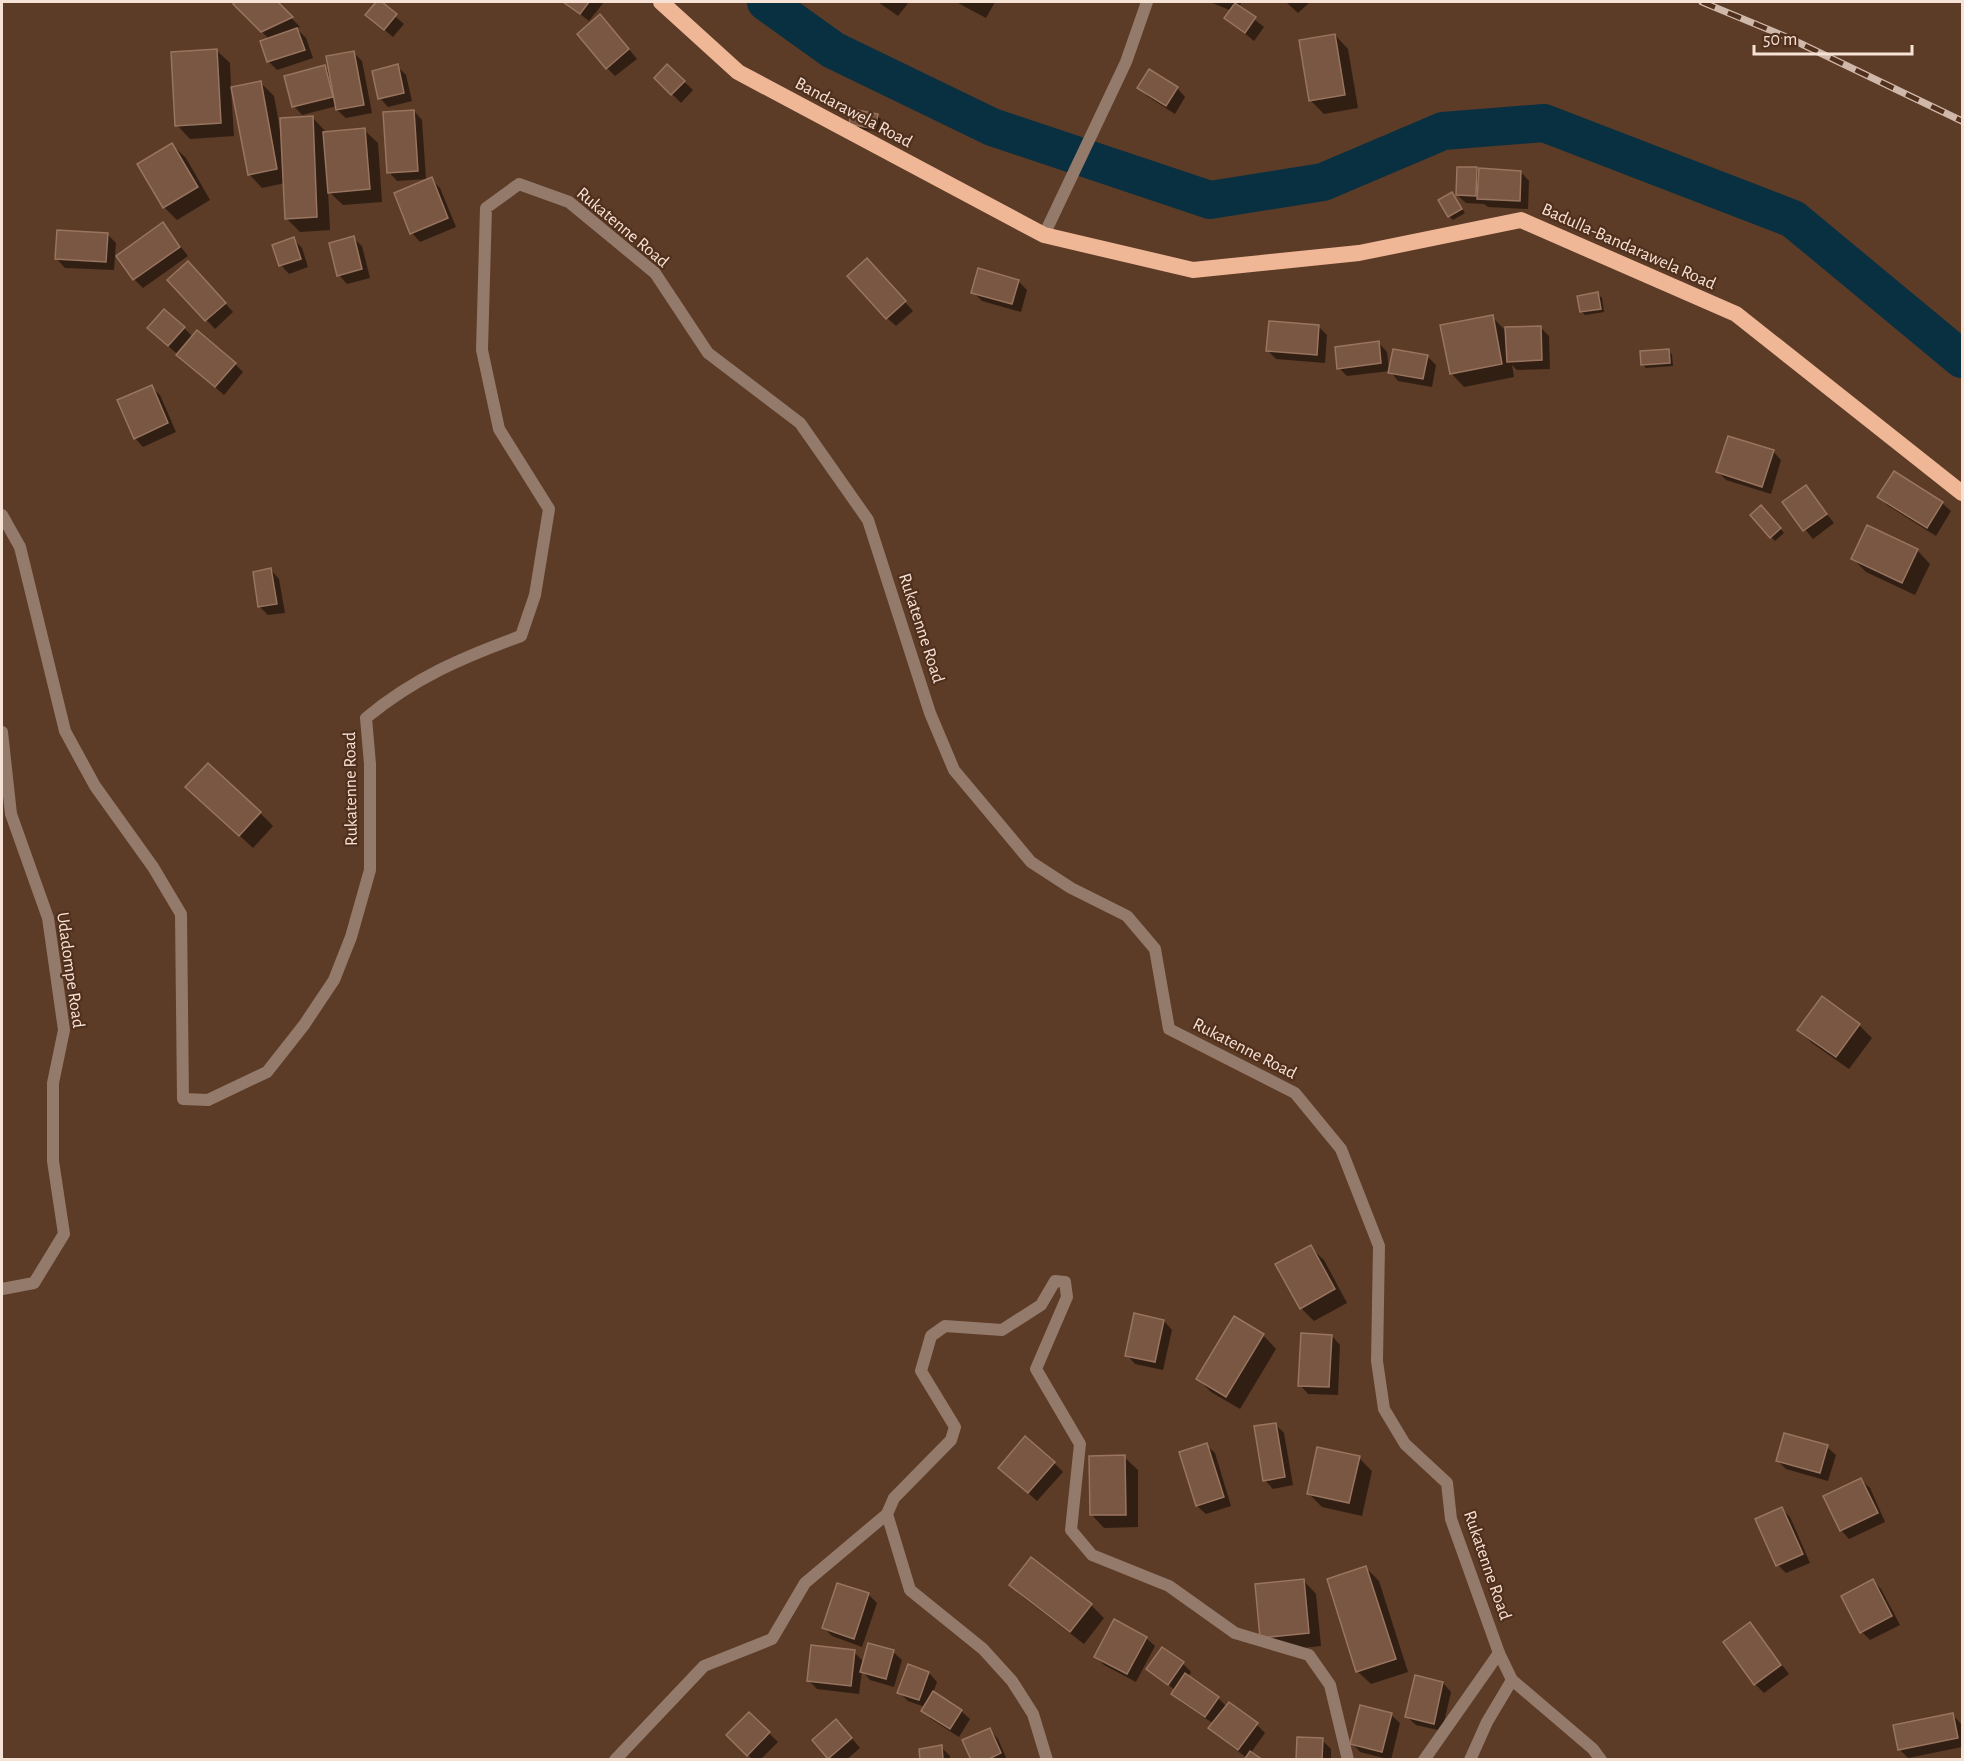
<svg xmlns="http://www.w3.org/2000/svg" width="1964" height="1761" viewBox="0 0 1964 1761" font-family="'Alegreya Sans',sans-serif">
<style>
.shadow{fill:#0007}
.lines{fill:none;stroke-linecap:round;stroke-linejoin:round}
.river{stroke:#093041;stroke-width:38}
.building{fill:#795742;stroke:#99745f;stroke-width:1.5}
.minor{stroke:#937a6b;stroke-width:12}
.tertiary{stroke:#937a6b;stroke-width:12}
.trunk{stroke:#f0b796;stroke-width:16}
.rail-casing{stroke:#cfb7a9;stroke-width:7}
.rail{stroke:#50301c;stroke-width:4.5;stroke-dasharray:14;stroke-linecap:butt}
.labels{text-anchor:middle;stroke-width:4.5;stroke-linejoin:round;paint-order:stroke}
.street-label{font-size:18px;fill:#f7e2d6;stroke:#50301c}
</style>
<rect width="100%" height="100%" fill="#5c3b27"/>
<!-- shadow -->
<g class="shadow">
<polygon points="237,2 276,2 300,27 296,28 306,38 313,58 277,70 269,62 262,42 269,39 235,4"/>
<polygon points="378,2 404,24 393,37 367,15"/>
<polygon points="565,2 604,2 589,21"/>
<polygon points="878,2 909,2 898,16"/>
<polygon points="956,2 995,2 986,18"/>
<polygon points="1210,2 1242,2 1239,7 1264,27 1254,41 1226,18 1232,11"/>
<polygon points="1286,2 1310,2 1298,13"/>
<polygon points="609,25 637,59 615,76 607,68"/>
<polygon points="1335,35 1348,49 1358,108 1324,114 1310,100"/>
<polygon points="216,50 230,63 231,88 261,83 274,96 280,129 312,117 325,131 326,133 364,130 378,143 382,202 343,205 328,191 330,230 300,232 287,219 285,183 262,188 249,174 233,90 231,90 234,136 190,139 177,125"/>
<polygon points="353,52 362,61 372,113 346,118 337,110 337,106 302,115 294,106 325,67 330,72"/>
<polygon points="397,66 406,75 412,101 388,107 380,98"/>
<polygon points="667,66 693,90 681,103 656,78"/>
<polygon points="1139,88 1177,88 1185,97 1175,114 1147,96"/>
<polygon points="414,111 422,120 426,179 397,181 389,172"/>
<polygon points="877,116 881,119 879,132 854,128 851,124"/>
<polygon points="172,145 186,158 210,200 177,220 164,207"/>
<polygon points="1476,169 1481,173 1521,172 1529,181 1528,209 1488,207 1484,204 1466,203 1457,195"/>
<polygon points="431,179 440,188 456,227 420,242 412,233"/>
<polygon points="1455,198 1465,213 1453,220 1449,216"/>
<polygon points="163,224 188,256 143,288 134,279 118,256"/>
<polygon points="107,234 116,243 114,270 65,268 57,259"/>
<polygon points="353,238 362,246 370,278 347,284 339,275"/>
<polygon points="293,239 302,248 308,267 289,274 281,265"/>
<polygon points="875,269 913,311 896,326 887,318"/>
<polygon points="197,272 233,312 215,329 170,280"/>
<polygon points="1018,281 1027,290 1021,312 982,301 973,292"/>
<polygon points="1598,294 1602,298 1604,312 1585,315 1581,311"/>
<polygon points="1492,317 1507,332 1540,327 1549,336 1550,369 1517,370 1512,365 1514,377 1464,387 1451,373"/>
<polygon points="1319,327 1327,335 1325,363 1276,359 1268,351"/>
<polygon points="184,328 193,337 235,364 243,372 224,395 158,337"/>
<polygon points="1379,343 1387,352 1389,370 1427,356 1436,365 1432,387 1398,381 1390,371 1347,376 1339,368"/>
<polygon points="1669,351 1672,355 1673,366 1646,368 1642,364"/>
<polygon points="151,387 160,395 176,432 143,447 135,438"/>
<polygon points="1773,451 1781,460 1771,494 1726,480 1718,472"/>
<polygon points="1805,487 1834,523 1813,539 1784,503"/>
<polygon points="1879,497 1942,503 1951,511 1936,536 1887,505"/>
<polygon points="1761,507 1784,533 1775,541 1752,515"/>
<polygon points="1917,550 1930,564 1915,595 1866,572 1852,558"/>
<polygon points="271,570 279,579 285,613 268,615 260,607"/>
<polygon points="201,800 260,813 273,826 253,848"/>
<polygon points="1859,1025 1872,1038 1849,1069 1812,1043 1799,1030"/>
<polygon points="1310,1247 1324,1260 1347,1303 1314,1321 1301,1308"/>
<polygon points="1164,1321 1172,1330 1163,1370 1135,1364 1127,1355"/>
<polygon points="1263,1335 1276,1349 1240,1409 1211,1392 1198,1379"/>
<polygon points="1332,1336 1340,1345 1338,1395 1308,1394 1300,1385"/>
<polygon points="1275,1424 1284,1433 1293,1485 1273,1489 1265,1480"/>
<polygon points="1206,1445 1215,1453 1231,1506 1206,1514 1197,1506"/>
<polygon points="1827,1447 1836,1455 1828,1481 1786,1469 1778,1461"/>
<polygon points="1124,1457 1138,1470 1138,1527 1104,1528 1091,1514"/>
<polygon points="1359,1458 1372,1471 1362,1516 1322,1507 1308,1493"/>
<polygon points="1054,1463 1063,1472 1037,1501 1009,1476"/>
<polygon points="1861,1480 1870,1488 1885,1522 1849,1539 1841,1530"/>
<polygon points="1781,1508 1790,1517 1810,1563 1786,1573 1778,1565"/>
<polygon points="1366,1568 1379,1581 1408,1672 1371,1684 1357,1671"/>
<polygon points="1303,1580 1316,1594 1321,1646 1275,1651 1262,1638"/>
<polygon points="1873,1581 1881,1589 1900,1625 1870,1640 1862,1632"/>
<polygon points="1011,1584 1091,1605 1104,1618 1084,1644 1024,1598"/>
<polygon points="838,1585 869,1595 877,1603 862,1647 832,1636 824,1628"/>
<polygon points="1750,1624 1789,1674 1764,1693 1755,1684"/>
<polygon points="1146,1638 1155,1646 1136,1682 1104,1665 1096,1657"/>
<polygon points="854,1652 864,1662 893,1652 902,1660 894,1687 870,1680 862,1671 859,1694 817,1689 809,1681"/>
<polygon points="1183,1664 1191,1672 1188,1677 1218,1698 1227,1707 1257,1725 1265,1733 1247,1758 1219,1737 1210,1728 1214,1724 1181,1702 1173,1694 1175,1690 1148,1669"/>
<polygon points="929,1673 937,1682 933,1693 961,1711 970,1719 959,1737 931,1719 923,1711 925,1707 908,1701 899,1692"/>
<polygon points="1417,1677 1443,1683 1451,1692 1442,1731 1416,1725 1407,1717"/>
<polygon points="749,1714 778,1742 760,1760 753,1760 728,1735"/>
<polygon points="1391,1715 1400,1723 1391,1760 1360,1752 1352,1743"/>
<polygon points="1953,1715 1961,1724 1962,1747 1908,1758 1899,1749"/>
<polygon points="845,1730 860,1748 846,1760 830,1760 814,1741"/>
<polygon points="990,1730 998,1739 1007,1760 972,1760"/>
<polygon points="1322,1740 1331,1749 1331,1760 1297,1760"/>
<polygon points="941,1747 950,1756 950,1760 922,1760"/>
</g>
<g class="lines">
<!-- river -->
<polyline class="river" points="766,2 833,50 992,127 1210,200 1323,182 1443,131 1544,123 1793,219 1962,359"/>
</g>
<!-- building -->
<g class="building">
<polygon points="235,2 278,2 293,17 261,32 233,4"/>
<polygon points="376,2 382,2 397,14 384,30 365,15"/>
<polygon points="563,2 589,2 580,14"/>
<polygon points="1235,3 1256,17 1245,33 1224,18"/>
<polygon points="600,14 629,49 606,69 577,34"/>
<polygon points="297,28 305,50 267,62 260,41"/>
<polygon points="1335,34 1345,95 1309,101 1299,40"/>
<polygon points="217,49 221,123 175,126 171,52"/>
<polygon points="354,51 364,105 336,110 326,56"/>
<polygon points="398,64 404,93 378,99 372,71"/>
<polygon points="667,64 685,81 671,95 654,78"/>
<polygon points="325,65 333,97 292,107 284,76"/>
<polygon points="1149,69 1178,87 1166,106 1137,88"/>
<polygon points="261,81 277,169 248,175 231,87"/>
<polygon points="852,109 878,114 875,129 849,124"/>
<polygon points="414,110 418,171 387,173 383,112"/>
<polygon points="313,116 317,217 285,219 280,118"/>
<polygon points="365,128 370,189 328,193 323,132"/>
<polygon points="172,143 198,187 163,208 137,164"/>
<polygon points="1457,167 1477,167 1476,196 1456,195"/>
<polygon points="1479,168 1521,171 1520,201 1477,199"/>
<polygon points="432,177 448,218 410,234 394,193"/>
<polygon points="1452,192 1462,209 1448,217 1438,200"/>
<polygon points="163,222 180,247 133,280 116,256"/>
<polygon points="57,230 108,233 106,262 55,259"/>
<polygon points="354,236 362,269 337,276 329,243"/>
<polygon points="294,237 301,259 279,266 272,245"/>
<polygon points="867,258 906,301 886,319 847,276"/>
<polygon points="188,261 226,303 205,321 167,280"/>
<polygon points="978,268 1019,280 1012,304 971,293"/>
<polygon points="1598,292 1601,309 1580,312 1577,296"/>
<polygon points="164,309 185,327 168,346 147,328"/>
<polygon points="1493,315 1502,364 1450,374 1440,325"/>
<polygon points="1269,321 1319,325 1317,355 1266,351"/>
<polygon points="1541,326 1542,360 1507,362 1505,327"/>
<polygon points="197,330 236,363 215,387 176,355"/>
<polygon points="1379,341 1381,363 1337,369 1335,347"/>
<polygon points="1393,349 1428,355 1423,379 1388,373"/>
<polygon points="1669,349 1670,363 1641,365 1640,351"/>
<polygon points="152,385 168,423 134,439 117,400"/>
<polygon points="1728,436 1774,450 1762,487 1716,472"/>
<polygon points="1894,471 1943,502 1927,528 1877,497"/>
<polygon points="1806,485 1827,514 1803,531 1782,502"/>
<polygon points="1761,505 1781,528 1770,538 1750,515"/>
<polygon points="1867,525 1918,549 1902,583 1851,559"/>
<polygon points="271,568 277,604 258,607 253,572"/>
<polygon points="208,763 261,812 239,836 185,787"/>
<polygon points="1822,996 1860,1024 1836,1057 1797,1030"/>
<polygon points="1311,1245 1335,1289 1300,1309 1275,1264"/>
<polygon points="1134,1313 1164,1320 1155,1362 1125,1356"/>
<polygon points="1234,1316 1264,1334 1226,1397 1196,1379"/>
<polygon points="1301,1333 1332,1335 1329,1387 1298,1386"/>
<polygon points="1276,1423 1285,1477 1263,1481 1254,1426"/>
<polygon points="1784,1433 1828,1445 1820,1473 1776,1461"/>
<polygon points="1025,1436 1055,1462 1028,1493 998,1468"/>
<polygon points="1207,1443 1224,1497 1196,1506 1179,1452"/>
<polygon points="1317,1447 1360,1456 1349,1503 1307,1494"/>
<polygon points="1125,1455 1126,1515 1090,1515 1089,1456"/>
<polygon points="1861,1478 1878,1513 1840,1531 1823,1496"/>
<polygon points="1782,1507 1803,1554 1776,1566 1755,1519"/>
<polygon points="1031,1557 1092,1604 1070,1632 1009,1585"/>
<polygon points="1366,1566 1396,1659 1356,1672 1327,1579"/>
<polygon points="1304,1579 1309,1633 1260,1638 1255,1584"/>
<polygon points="1873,1579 1892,1616 1860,1633 1841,1596"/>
<polygon points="837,1583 869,1593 854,1639 822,1628"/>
<polygon points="1114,1619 1147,1637 1127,1674 1094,1657"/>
<polygon points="1750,1622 1781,1665 1754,1685 1723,1642"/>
<polygon points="868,1643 894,1650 886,1679 860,1672"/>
<polygon points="811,1645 855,1650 851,1686 807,1681"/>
<polygon points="1162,1647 1184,1662 1168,1685 1146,1669"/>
<polygon points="908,1664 929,1672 919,1700 897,1693"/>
<polygon points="1185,1673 1219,1697 1205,1717 1171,1694"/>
<polygon points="1415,1675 1443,1682 1434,1724 1405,1717"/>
<polygon points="933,1691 962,1710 950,1729 921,1711"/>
<polygon points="1229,1702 1258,1723 1238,1750 1208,1728"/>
<polygon points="1360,1705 1392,1713 1382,1752 1350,1744"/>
<polygon points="749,1712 770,1732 747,1756 726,1735"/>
<polygon points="1953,1713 1958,1738 1898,1750 1893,1725"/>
<polygon points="836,1719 852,1738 828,1759 812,1740"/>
<polygon points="990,1728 1001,1753 987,1760 971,1760 962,1740"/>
<polygon points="1297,1737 1323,1738 1322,1760 1296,1760"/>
<polygon points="942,1745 943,1760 920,1760 919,1749"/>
<polygon points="1250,1751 1263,1760 1244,1760"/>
</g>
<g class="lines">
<!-- minor -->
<g class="minor">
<path d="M2,515L20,547L65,731L95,786L153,867L181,914L183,1099L208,1100L267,1072L304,1025L334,980L351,937L370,870V764L366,718C414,678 463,657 521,636L535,595L549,509L499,429L482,350L486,208L519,184L569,202L655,273L708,353L800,423L868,520L930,713L954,770L1031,862L1071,888L1127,916L1155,949L1169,1029L1295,1093L1341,1149L1379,1246L1377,1361L1384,1409L1405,1444L1447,1483L1451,1519L1499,1653L1512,1680L1593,1749L1601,1760"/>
<polyline points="2,732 11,814 48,918 64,1030 53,1083 53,1161 64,1234 34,1283 2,1289"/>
<polyline points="615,1760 704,1666 772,1639 805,1583 887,1514"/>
<polyline points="1047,1760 1033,1714 1012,1681 983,1649 910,1590 887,1514 894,1498 951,1440 955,1427 921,1371 931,1336 945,1326 1002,1330 1041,1305 1055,1281 1065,1282 1067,1297 1036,1369 1080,1444 1071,1530 1092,1555 1169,1586 1235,1633 1309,1655 1330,1685 1348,1760"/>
<polyline points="1424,1760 1499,1653"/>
<polyline points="1470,1760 1487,1722 1512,1680"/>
</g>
<!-- tertiary -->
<polyline class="tertiary" points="1044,235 1126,62 1147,2"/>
<!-- trunk -->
<polyline class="trunk" points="661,2 738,72 1044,235 1193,270 1359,253 1521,220 1736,314 1962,493"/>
<defs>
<polyline id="rail" points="1702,2 1789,38 1962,121"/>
</defs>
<!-- rail casing -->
<use href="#rail" class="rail-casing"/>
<!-- rail -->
<use href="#rail" class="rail"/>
</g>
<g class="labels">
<!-- street labels -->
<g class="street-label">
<text transform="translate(854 112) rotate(28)" y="6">Bandarawela Road</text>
<text transform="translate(623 227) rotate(40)" y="6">Rukatenne Road</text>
<text transform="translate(1629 246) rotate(24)" y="6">Badulla-Bandarawela Road</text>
<text transform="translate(922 628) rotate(72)" y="6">Rukatenne Road</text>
<text transform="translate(350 789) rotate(-91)" y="6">Rukatenne Road</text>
<text transform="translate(71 970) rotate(82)" y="6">Udadompe Road</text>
<text transform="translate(1245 1048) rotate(27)" y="6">Rukatenne Road</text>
<text transform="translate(1488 1565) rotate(71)" y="6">Rukatenne Road</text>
</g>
</g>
<!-- border -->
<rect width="1964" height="1761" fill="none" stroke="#f7e2d6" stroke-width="6"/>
<!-- scale -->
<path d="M1754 45v9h158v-9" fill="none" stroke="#f7e2d6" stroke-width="3"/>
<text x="1763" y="45" font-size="18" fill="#f7e2d6" stroke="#50301c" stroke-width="4.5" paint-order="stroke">50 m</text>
</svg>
